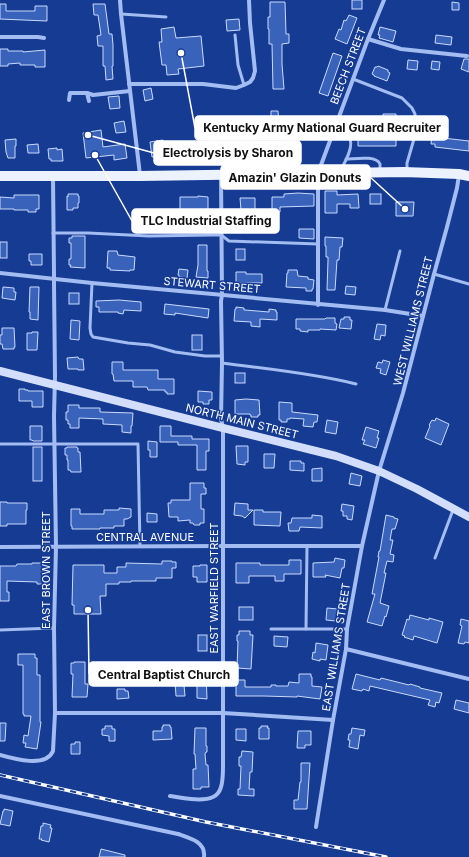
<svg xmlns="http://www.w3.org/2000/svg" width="469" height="857" viewBox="0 0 469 857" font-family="Inter,sans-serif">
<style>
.building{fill:#3962ba;stroke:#cadafc}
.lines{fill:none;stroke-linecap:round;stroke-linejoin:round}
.lane{stroke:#a3bcf1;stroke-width:3}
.street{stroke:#a3bcf1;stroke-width:4}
.secondary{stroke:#d2defc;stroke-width:8}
.primary{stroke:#edf2ff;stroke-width:10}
.rail-casing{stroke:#fff;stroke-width:3.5}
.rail{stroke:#153b93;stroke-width:2;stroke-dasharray:6;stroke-linecap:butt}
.labels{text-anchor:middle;stroke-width:3;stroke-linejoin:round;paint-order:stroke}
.street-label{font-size:11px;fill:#fff;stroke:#153b93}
.leader{fill:none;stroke:#fff;stroke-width:1.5}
.callout-dot{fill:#fff;stroke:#153b93;stroke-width:1.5}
.callout{fill:#fff;stroke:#fff;stroke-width:1.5}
.callout-label{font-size:12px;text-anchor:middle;font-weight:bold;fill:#111}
</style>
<rect width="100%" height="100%" fill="#153b93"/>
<!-- building -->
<g class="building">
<rect x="352" y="0" width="10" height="9"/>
<polygon points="270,2 285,2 286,34 289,34 289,43 282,44 282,64 284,89 273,89 272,44 269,44 269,29 268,29 268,17 270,17"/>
<polygon points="452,2 459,3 459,10 452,10"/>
<polygon points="0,4 6,4 6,11 35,11 35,6 47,6 47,21 0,19"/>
<polygon points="93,4 105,4 109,34 112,34 113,45 113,66 112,66 113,79 106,80 105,66 103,66 103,46 98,46 97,36 101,35 98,15 94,15"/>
<polygon points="349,15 357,18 347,44 335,39 339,29 341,30 344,20 346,21"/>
<polygon points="239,19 240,30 227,31 226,20"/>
<polygon points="174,27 176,38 201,36 204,66 178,69 179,74 167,75 166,65 162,65 159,42 162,42 161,29"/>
<polygon points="380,27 396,31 393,42 379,38 380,35 378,35"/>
<polygon points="436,35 452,37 451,45 435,43"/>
<polygon points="0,49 8,49 8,51 23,51 23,52 45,50 45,67 35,67 35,65 20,65 20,63 8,64 8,66 0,66"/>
<polygon points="333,53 342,56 328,96 319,93"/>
<polygon points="464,59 469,59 469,72 461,69"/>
<polygon points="408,60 418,61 417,70 407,69"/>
<polygon points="432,61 440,62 439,70 431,69"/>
<polygon points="378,66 388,70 388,72 390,73 387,81 374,76 374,75 372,74 375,67 377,67"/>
<polygon points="151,88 153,99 145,101 143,90"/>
<polygon points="119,96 120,108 110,109 108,97"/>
<polygon points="271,111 278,111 279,124 271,125"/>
<polygon points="383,114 396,114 396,146 358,146 358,123 383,123"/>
<polygon points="124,121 126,132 116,133 114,123"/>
<polygon points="222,127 222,138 251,137 251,141 254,141 254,147 222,147 222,156 209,156 208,128"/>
<polygon points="101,130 103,147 125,144 127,158 114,160 114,155 86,158 83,133"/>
<polygon points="299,130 299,141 283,142 283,131"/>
<polygon points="432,135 444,136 443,138 469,141 469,151 435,147 435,144 431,144"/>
<polygon points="16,139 16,146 15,146 15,158 8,158 6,152 5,140"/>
<polygon points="163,140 165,155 152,157 150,142"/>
<polygon points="38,144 39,153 28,153 27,145"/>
<polygon points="57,148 57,150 62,149 63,161 51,161 51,159 49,159 48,149"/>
<polygon points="325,191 337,191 337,195 358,194 359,208 350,208 350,204 337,204 337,213 325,213"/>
<polygon points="298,193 314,194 314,206 280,207 280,212 272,213 272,197 284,197 284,194"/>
<polygon points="68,194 78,194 78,196 79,196 79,203 78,203 78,208 73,208 73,210 67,210 67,196 68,197"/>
<rect x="370" y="194" width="11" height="10"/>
<polygon points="14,195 39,195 39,209 36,209 36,212 28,212 28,210 14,210 14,209 0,209 0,197 14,198"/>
<polygon points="198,196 208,197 208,215 180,215 180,197 198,197"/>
<polygon points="240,198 255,198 255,210 241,210"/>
<polygon points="396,202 414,202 413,216 396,216"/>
<polygon points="299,229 314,229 314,239 299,238"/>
<polygon points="72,236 85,236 85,268 70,267 71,265 69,265 69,259 71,259 71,243 69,243 69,238 72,238"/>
<polygon points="325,237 343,238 342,247 340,247 339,260 337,260 335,290 327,290 328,260 328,257 326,257 326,246 325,246"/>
<rect x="0" y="242" width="7" height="16"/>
<polygon points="198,245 207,245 207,271 208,271 208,278 196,277 198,265"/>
<rect x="236" y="249" width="9" height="11"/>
<polygon points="108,251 117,251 118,255 135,257 134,270 130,270 130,271 110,270 110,268 107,268"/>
<polygon points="29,254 42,254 42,265 31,265 31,261 29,261"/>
<polygon points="179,269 188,270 187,278 179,277 179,275 178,275"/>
<polygon points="288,270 297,270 298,276 308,277 308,279 314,280 313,289 312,289 312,291 306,291 306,288 286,287 287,273 288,273"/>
<polygon points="236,272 246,272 246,274 262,274 262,283 236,283"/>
<polygon points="346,286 356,287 355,295 345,294"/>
<polygon points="3,287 14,288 14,292 16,292 15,300 2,298"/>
<polygon points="30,287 39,287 38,320 30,319 30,312 29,312"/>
<rect x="69" y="293" width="10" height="11"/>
<polygon points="119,300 141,302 141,311 124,310 123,314 118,313 118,312 99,312 99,307 96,307 96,301"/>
<polygon points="165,304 209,309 208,318 175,313 175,315 164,314"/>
<polygon points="236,307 244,308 244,310 245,310 269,312 269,309 276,310 276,312 277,312 277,320 260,319 260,327 251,326 251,322 234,321 235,309 236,309"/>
<polygon points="344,317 350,317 350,320 352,320 351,329 339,328 341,319 344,319"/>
<polygon points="326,318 335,318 335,323 337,324 336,330 320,329 320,330 308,330 308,332 300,331 300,329 296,329 296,319 325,319"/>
<polygon points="71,320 80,321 79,340 70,339"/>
<polygon points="377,324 386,325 385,336 381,335 380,340 374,339"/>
<polygon points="2,328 14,328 15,347 14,347 14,349 3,349 2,344 0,344 0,335 2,335"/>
<polygon points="32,332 38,332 37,350 27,350 27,333 32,333"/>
<rect x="192" y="335" width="10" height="15"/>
<polygon points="78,357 79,359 83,359 84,370 78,370 78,369 68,369 67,358"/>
<polygon points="383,360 390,362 386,375 380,373 381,369 376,368 378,362 382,363"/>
<polygon points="112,362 123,362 123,370 158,370 158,379 174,379 174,394 167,394 167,392 165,392 165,390 148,390 147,387 133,387 133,381 114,381 113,374 112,374"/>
<rect x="235" y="373" width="10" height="10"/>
<polygon points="19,389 25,389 25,390 28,390 28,391 43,391 43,407 32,407 32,401 19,401"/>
<polygon points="198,391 212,392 212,400 209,400 209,404 203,404 203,402 198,402"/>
<polygon points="246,399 259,400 260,415 258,415 258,417 251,417 251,415 250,415 250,414 235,414 235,400"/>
<polygon points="279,402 292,403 292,412 318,415 317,422 314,422 313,427 303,426 304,419 290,418 290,419 287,419 287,422 281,422 281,420 279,420"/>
<polygon points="68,405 79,405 79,408 100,408 100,412 133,413 132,426 131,426 131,433 122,432 122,425 103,424 103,419 79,418 79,428 70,428 70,424 68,424 68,420 66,420 66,412 68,412"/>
<polygon points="436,418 449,424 441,445 425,438 430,426 429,425 432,420 435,421"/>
<polygon points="327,420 338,422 336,434 325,432"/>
<polygon points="30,426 42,426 42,441 33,441 32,440 30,440"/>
<polygon points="160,426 171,426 171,436 192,436 192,439 209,439 209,451 206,451 206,470 197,470 197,445 178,445 178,442 160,442"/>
<polygon points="366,427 379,431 377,438 379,438 376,448 363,444 365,440 362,440"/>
<polygon points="148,441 157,442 157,457 150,457 150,450 148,450"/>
<polygon points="236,446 248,446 248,462 245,462 245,465 237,464"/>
<rect x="33" y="447" width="9" height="34"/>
<polygon points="67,447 77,447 77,448 78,448 78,452 80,452 81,472 71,472 70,470 68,470 68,460 67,460 67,455 65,455 65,448 67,448"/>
<polygon points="264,454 275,454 274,468 264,468"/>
<polygon points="290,461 301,461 301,463 304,463 304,471 290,470"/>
<polygon points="322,468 322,481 312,481 312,469"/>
<polygon points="351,473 362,476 360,486 349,484"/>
<polygon points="190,483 204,483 204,488 206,488 206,494 201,494 201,509 204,509 204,523 200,523 200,525 194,525 193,523 190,523 190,520 178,521 178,517 169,517 168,503 171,503 171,500 190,500"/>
<polygon points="0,502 7,502 7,503 27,503 27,510 26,510 26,524 7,524 7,526 0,526"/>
<polygon points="235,503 248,504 248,510 253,510 245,518 242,516 234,515"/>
<polygon points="342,504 354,506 352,520 347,519 347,516 343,516 343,511 341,511"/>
<polygon points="119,508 131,509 131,517 127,519 124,519 124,526 114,526 114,528 100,528 100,529 72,529 72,526 71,526 71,509 80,509 80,514 104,514 104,510 119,510"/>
<polygon points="254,510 263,510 263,512 281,512 280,526 254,525"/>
<polygon points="147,513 157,514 157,522 147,522"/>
<polygon points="312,515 322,516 322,528 300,527 299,531 289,531 288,523 291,523 292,518 312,518"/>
<polygon points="386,515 394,517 394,518 398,519 395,529 392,529 390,540 393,540 390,554 394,555 393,562 387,561 384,573 386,573 380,603 389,606 386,617 385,616 382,626 367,622 375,594 372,594 379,557 378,557 379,551 380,551"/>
<polygon points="335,558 345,560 344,568 342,568 340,578 325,575 326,577 313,577 313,563 334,562"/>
<polygon points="289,560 301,560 301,574 284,574 284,581 275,581 275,576 249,576 249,583 236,583 236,563 260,563 260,565 289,565"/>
<polygon points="162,561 172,561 172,562 176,562 176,568 172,568 172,578 156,578 156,581 131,581 131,582 119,582 119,584 106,584 106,596 100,596 101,614 74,614 74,605 72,605 73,565 104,565 104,573 117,573 117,567 126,567 126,563 162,564"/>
<polygon points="32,563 43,563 43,584 37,584 37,582 7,581 7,592 9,592 9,601 0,601 0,566 16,566 17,564 32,564"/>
<polygon points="200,565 207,565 207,582 197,582 197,577 193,577 193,566 200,566"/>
<rect x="239" y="607" width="14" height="13"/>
<polygon points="327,608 338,609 336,621 326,620"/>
<polygon points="410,615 429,620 429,618 443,622 437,643 414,636 413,640 404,637 405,636 402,635 407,619 409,620"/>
<polygon points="461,619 469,621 469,643 465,642 464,644 458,643 462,626 460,625"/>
<polygon points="239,631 250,631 250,635 253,635 251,669 237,668 238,641 237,641 237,635 239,635"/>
<rect x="198" y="635" width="9" height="16"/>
<polygon points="274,636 288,637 287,647 274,646"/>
<polygon points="316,643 328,645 326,660 320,659 320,661 312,659 313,652 315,653"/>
<polygon points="18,654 35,654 35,658 37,658 37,675 40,675 40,722 41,722 37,749 25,747 26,743 23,743 24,735 28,736 31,716 24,716 24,714 23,714 23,665 18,665"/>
<polygon points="74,662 85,662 85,684 88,684 87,697 72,697 73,674 71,674 71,663 74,663"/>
<polygon points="197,671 206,671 207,699 197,698"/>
<polygon points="299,674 311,674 311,677 312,677 312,686 322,687 320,699 297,696 297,697 264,696 236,696 236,680 245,680 245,687 271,687 271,685 276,685 276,686 288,686 289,682 299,683"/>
<polygon points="356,674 380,680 381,678 409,685 410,684 420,687 420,688 442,693 439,703 436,702 435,707 428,705 430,700 370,686 369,691 363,689 362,691 352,689"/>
<polygon points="175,682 182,682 182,685 184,685 185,696 176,696"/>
<polygon points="117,689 125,689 125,691 128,691 129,698 117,699"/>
<polygon points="456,700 469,703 469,713 454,709"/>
<polygon points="0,723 6,723 5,741 0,741"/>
<polygon points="163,725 170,725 170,727 171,727 172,739 153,740 153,731 162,731 162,727 163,727"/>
<polygon points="105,726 112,726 112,729 115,729 115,741 109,741 109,736 102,735 102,729 105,729"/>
<polygon points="261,726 268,726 267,728 269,728 269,739 259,739 259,728 261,728"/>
<polygon points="195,728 206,728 206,746 207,746 207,752 206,752 205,754 206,765 208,765 209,787 201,787 201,789 193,789 193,769 196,769 195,754 194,754"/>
<polygon points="352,728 365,730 364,736 360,735 358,749 349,747 350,740 348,740 349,734 351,734"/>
<polygon points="236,729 246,729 246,741 236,740"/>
<polygon points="298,731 311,731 311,745 305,745 305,748 297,748"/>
<polygon points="75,742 80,742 80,754 71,754 71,744 75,744"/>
<polygon points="242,751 253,752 252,772 250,772 249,789 254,789 254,796 238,795 238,789 240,789 241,766 239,766 239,757 241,757"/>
<polygon points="301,763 310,763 307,809 294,809 294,800 298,800 300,782 301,782"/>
<polygon points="4,809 13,811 10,826 0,824 3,811 4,811"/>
<polygon points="43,823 51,825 50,828 52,828 49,842 41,840 42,839 39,839 41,826 43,826"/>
<polygon points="101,849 125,855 125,857 99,857"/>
</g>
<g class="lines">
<!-- lane -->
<g class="lane">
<polyline points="121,14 166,17"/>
<polyline points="235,35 238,65 244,85"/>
<polyline points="353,79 402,98 412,108 415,114 414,139 407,163 407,170"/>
<path d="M339,116C354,141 355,145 340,171"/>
<path d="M346,159C354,159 376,155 380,164C380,166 380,169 380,171"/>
<polyline points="53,233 88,233 149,236 213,235 221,235 229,241 318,244"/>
<polyline points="434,274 469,284"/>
<polyline points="92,283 90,328 91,334 93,337 128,343 150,345 175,352 205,356 221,356"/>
<polyline points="385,310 400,251"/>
<path d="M222,363C266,369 312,373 356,384"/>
<polyline points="0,444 138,444 140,546"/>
<polyline points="435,558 453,510"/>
<polyline points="271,629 347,629"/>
<polyline points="306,629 307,546"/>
<polyline points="0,630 54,628"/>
</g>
<!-- street -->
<g class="street">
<polyline points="120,0 121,14 140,175"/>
<polyline points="0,37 38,37 44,38"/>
<polyline points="368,39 401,49 467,56"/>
<polyline points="129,84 203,84 236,88 244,85 250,82 253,78 255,71 250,23 249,0"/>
<polyline points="87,93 89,101"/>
<polyline points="69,100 70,93 87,93 93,95 130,91"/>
<polyline points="0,273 92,283 385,310 423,316"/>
<polyline points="318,305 318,173 368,39 384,0"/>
<polyline points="0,547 223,546 362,546"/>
<polyline points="346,649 469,679"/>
<polyline points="55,713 223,713 333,720"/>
<path d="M0,755C14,759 46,768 53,751L55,713L54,628L56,547L54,416L55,376L54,285V273L53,177"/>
<path d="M0,796L178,834C190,838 206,842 204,857"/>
<path d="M170,796C183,798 202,802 213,797C217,795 220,791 221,787C223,781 223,773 223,766C223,748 223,731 223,713V428L221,419L222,363L221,301L222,295L221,175"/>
<polyline points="316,827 333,720 346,649 347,629 362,546 379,471 403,393 434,274 447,227 457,188 459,175"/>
</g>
<!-- secondary -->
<polyline class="secondary" points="0,371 223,428 336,456 379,471 417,489 469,517"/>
<!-- primary -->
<polyline class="primary" points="0,176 140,176 404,172 459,174 469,176"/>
<defs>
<polyline id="rail" points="0,775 206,822 386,857"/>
</defs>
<!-- rail casing -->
<use href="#rail" class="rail-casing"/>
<!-- rail -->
<use href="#rail" class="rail"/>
</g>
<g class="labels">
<!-- street labels -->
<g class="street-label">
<text transform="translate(348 66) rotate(-69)" y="4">BEECH STREET</text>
<text transform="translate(212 285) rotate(5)" y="4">STEWART STREET</text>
<text transform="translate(413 321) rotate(-76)" y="4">WEST WILLIAMS STREET</text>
<text transform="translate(242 421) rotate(14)" y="4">NORTH MAIN STREET</text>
<text x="145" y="541">CENTRAL AVENUE</text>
<text transform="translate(46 570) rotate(-90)" y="4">EAST BROWN STREET</text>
<text transform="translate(214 588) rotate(-90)" y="4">EAST WARFIELD STREET</text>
<text transform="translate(336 647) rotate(-81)" y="4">EAST WILLIAMS STREET</text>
</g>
</g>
<!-- callouts -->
<path class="leader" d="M181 53L195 128M88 135L154 153M405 209L370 177M95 155L132 221M88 610L89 674"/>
<g class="callout-dot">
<circle cx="181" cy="53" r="4"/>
<circle cx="88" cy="135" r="4"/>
<circle cx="405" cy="209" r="4"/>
<circle cx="95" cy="155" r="4"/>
<circle cx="88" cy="610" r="4"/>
</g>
<g class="callout">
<rect x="195" y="116" width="253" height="24" rx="4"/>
<rect x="154" y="141" width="147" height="24" rx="4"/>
<rect x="221" y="165" width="149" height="24" rx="4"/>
<rect x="132" y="209" width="147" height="24" rx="4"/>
<rect x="89" y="662" width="149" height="24" rx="4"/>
</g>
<g class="callout-label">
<text x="322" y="132">Kentucky Army National Guard Recruiter</text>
<text x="228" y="157">Electrolysis by Sharon</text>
<text x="295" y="182">Amazin' Glazin Donuts</text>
<text x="206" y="225">TLC Industrial Staffing</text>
<text x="164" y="679">Central Baptist Church</text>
</g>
</svg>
